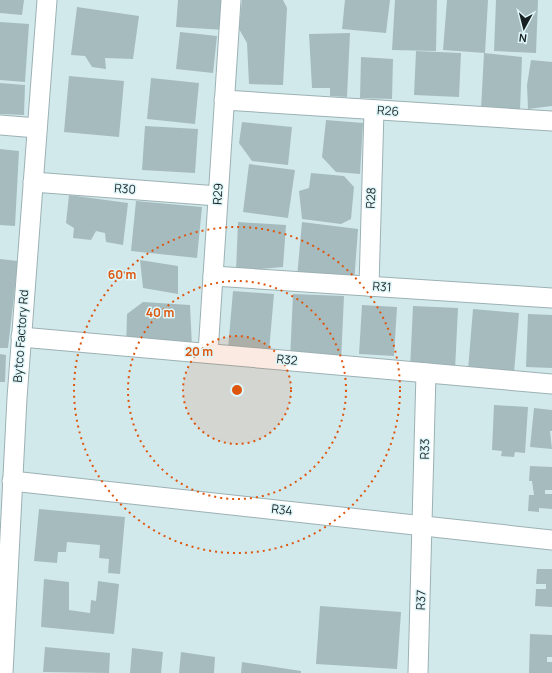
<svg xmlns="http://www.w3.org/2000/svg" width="552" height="673" viewBox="0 0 552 673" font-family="Manrope,sans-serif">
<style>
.building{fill:#a6bbbe}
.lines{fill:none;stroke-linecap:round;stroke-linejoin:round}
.minor-casing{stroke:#9cb1b4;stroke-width:21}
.minor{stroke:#fff;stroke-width:19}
.ring{fill:none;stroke:#de560d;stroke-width:2;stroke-dasharray:2 4}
.labels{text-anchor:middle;stroke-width:3;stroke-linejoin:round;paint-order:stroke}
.street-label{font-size:12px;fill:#182122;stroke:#dff6f9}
.centre{fill:#de560d;stroke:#dff6f9;stroke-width:2}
.ring-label{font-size:12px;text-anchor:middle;font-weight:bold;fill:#de560d;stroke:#dff6f9;stroke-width:3;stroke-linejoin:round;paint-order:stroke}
</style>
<rect width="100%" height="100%" fill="#d2e9ec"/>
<!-- building -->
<g class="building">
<polygon points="0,0 24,0 22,15 0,13"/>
<polygon points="178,0 227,0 225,30 176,27"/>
<polygon points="242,0 283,0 287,8 283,85 249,84 247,43 239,29"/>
<polygon points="345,0 390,0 386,33 342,29"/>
<polygon points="395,0 437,0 436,51 392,50"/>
<polygon points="447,0 488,0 485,53 443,50"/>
<polygon points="496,0 538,0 536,53 494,51"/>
<polygon points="77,7 139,16 133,59 105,58 106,69 92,67 85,56 71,55"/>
<polygon points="0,22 29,24 25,82 0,80"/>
<polygon points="180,32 217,36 213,73 176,69"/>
<polygon points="350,33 347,97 330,96 330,88 312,88 309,34"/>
<polygon points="416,51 461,53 459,97 414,95"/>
<polygon points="484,53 522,57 520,111 481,109"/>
<polygon points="361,57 393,59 392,99 360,98"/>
<polygon points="531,60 552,62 552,106 528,109 527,85"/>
<polygon points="69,76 124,81 119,137 64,132"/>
<polygon points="151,78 199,83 195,124 147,119"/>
<polygon points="0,83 25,85 24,115 0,114"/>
<polygon points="326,120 363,123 360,174 336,172 322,157"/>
<polygon points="242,122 292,127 288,165 252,161 239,143"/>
<polygon points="145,126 198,129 195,173 142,170"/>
<polygon points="0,149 19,151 15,226 0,225"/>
<polygon points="249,164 295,170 288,218 243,212"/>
<polygon points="311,173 344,176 354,187 351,219 341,224 302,219 299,191 309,188"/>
<polygon points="69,195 128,203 123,245 106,242 105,233 96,231 91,240 73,238 74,228 66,223"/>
<polygon points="136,201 202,207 197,258 131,251"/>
<polygon points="238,222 286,225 283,267 236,271"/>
<polygon points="302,222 358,229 354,283 297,278"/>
<polygon points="0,259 18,261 8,348 0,348"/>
<polygon points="140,260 178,266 178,294 143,288"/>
<polygon points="233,291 274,294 268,363 227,360"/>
<polygon points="293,294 344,296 341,362 290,360"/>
<polygon points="143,302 190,305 192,347 126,349 127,314"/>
<polygon points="362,305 397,307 394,356 359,354"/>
<polygon points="413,306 458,308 455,370 410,369"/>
<polygon points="473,309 519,313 514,373 468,370"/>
<polygon points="528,314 552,315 552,368 526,367"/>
<polygon points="0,354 6,355 5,382 0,382"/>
<polygon points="494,405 528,407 525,453 515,452 514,457 501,456 502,451 492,450"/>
<polygon points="534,408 552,410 552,431 550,431 552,449 530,447"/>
<polygon points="530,466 552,467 552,490 545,490 545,494 552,494 552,509 539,508 539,512 528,511 529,495 534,495 532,481 529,481"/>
<polygon points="39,509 125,517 120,574 108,573 109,559 99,558 100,545 67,542 66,552 58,552 57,563 34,561"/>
<polygon points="537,569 552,569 552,607 535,606 536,589 546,589 546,584 536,584"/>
<polygon points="44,579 69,582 69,610 90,613 91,600 96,601 98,581 119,584 114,634 41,627"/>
<polygon points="320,606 401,612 397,669 316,664"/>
<polygon points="530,634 552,635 552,657 547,657 547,662 552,662 552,673 529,673"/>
<polygon points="45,647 110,653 109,673 43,672"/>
<polygon points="132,648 163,652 161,673 130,673"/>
<polygon points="181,652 215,657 214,673 179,673"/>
<polygon points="242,662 301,671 301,673 241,673"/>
</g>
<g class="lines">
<defs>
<g id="minor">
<polyline points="224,100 552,121"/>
<polyline points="0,125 37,128"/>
<polyline points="33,182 218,196"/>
<polyline points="213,276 552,298"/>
<polyline points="369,286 374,110"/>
<polyline points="21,337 552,384"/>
<polyline points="208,353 231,0"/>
<polyline points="12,481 552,540"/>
<polyline points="3,673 17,398 47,0"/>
<polyline points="418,673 426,373"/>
</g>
</defs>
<!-- minor casing -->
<use href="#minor" class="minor-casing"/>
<!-- minor -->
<use href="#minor" class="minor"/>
</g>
<!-- distance rings -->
<circle cx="237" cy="390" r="54" fill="#de560d" fill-opacity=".12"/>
<g class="ring">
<circle cx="237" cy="390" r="54"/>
<circle cx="237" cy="390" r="109"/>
<circle cx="237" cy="390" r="163"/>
</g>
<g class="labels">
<!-- street labels -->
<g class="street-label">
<text transform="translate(388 111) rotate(4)" y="4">R26</text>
<text transform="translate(125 189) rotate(4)" y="4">R30</text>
<text transform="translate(218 194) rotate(-87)" y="4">R29</text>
<text transform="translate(371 198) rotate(-88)" y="4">R28</text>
<text transform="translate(382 287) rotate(4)" y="4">R31</text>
<text transform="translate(21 336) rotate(-86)" y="4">Bytco Factory Rd</text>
<text transform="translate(287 360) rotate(5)" y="4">R32</text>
<text transform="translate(425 449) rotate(-89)" y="4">R33</text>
<text transform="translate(282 510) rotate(6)" y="4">R34</text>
<text transform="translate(421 600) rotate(-88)" y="4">R37</text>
</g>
</g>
<circle cx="237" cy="390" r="6" class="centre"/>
<g class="ring-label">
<text x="122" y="279">60 m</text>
<text x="160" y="317">40 m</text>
<text x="199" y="356">20 m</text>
</g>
<!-- north arrow -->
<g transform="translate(524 28) rotate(187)" stroke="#dff6f9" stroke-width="3" paint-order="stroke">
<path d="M0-3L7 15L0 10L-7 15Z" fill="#182122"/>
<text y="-6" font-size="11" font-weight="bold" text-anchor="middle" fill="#182122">N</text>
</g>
</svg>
